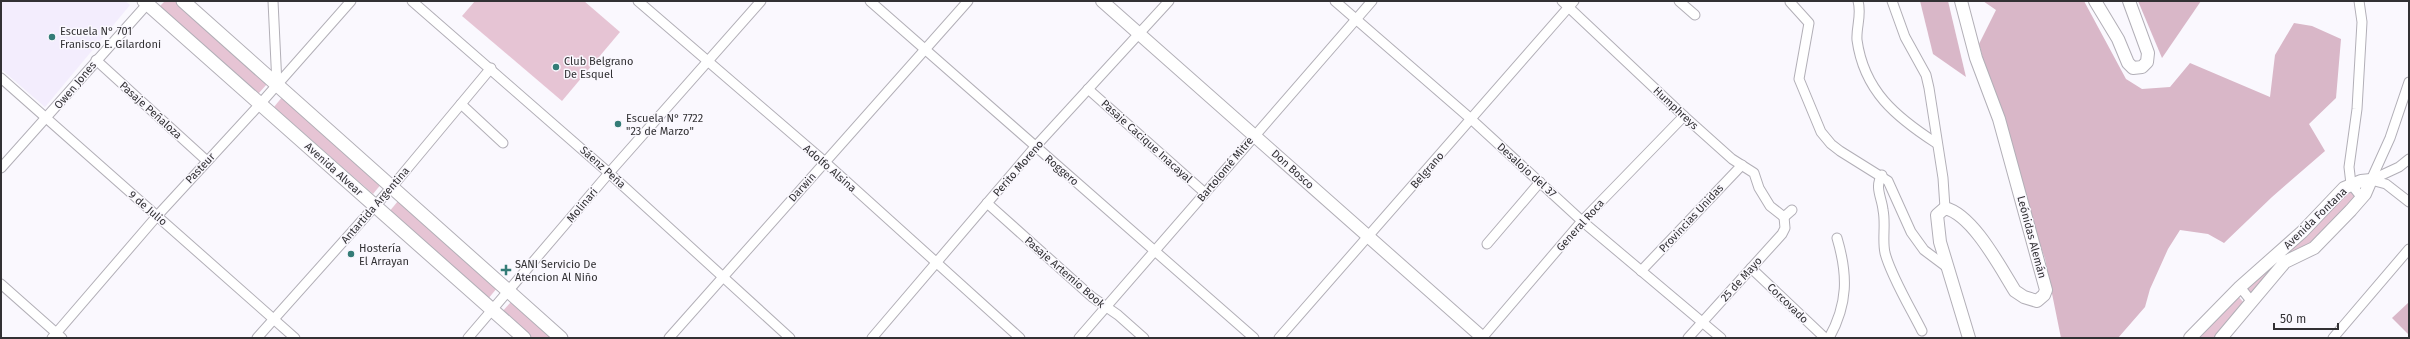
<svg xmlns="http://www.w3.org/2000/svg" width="2410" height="339" viewBox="0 0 2410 339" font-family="'Fira Sans',sans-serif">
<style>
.built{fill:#f3edfd}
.green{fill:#e6c4d4}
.forest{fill:#d9b7c8}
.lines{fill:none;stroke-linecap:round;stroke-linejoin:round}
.minor-casing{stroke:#b2afb7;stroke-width:11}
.tertiary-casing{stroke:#b2afb7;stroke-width:14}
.secondary-casing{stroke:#b2afb7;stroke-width:15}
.minor{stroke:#fff;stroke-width:9}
.tertiary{stroke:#fff;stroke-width:12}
.secondary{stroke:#fff;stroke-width:13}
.poi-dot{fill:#347c77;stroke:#faf8fe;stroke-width:1.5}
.labels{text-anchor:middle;stroke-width:3;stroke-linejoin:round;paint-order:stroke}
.poi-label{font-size:11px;fill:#323134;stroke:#faf8fe;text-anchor:start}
.street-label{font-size:11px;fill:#323134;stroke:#faf8fe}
</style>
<rect width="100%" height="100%" fill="#faf8fe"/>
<!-- built -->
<polygon class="built" points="1,1 125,1 130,5 45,107 1,69"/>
<!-- green -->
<g class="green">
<polygon points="165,1 175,1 268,83 258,94 159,7"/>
<polygon points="475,1 584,1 620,32 562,101 462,16"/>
<polygon points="283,96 382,183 373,194 274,107"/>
<polygon points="2350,189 2359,197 2328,229 2253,295 2246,287"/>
<polygon points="398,201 497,288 488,299 389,212"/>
<polygon points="2238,296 2244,303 2214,338 2197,338"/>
<polygon points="511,302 552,338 530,338 501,313"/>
</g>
<!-- forest -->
<g class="forest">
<polygon points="1920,1 1948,1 1966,77 1933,54"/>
<polygon points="1983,1 2084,1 2126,79 2142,89 2170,87 2190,63 2270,97 2275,55 2294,23 2312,26 2341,39 2336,98 2309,124 2325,151 2272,197 2224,243 2208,234 2180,230 2168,249 2150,289 2145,307 2118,338 2061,338 2045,259 2006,143 1979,44 1996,10"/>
<polygon points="2138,1 2201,1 2162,58"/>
<polygon points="2409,302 2409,335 2392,318"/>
</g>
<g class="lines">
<defs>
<g id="minor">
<polyline points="273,1 277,85"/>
<polyline points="412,1 609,173 790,338"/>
<polyline points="638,1 825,162 1020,338"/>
<polyline points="870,1 1254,338"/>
<polyline points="1335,1 1471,119 1582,221 1721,338"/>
<polyline points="1562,1 1684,116 1732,159 1754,173 1759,188 1770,206 1784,217"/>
<polyline points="1679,1 1695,15"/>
<path d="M1858,1C1862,15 1856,27 1857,40C1864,91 1896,117 1936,143"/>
<polyline points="1892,1 1905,37 1926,75 1929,88 1943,178 1945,208"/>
<polyline points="2359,1 2362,22 2357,109 2349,167 2351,184 2362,198"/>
<polyline points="1790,2 1809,23 1799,79 1821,132 1831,144 1840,151 1888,181 1911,232 1924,250 1948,268"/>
<polyline points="96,60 207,161"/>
<polyline points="1,78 295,338"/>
<polyline points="1088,89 1205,193"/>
<polyline points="461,104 503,143"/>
<polyline points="1,168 150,1"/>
<path d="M1882,175C1874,187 1882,198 1883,210C1886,224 1882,240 1885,253C1891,276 1911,309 1922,331"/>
<polyline points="2371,180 2390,138 2409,82"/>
<polyline points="2371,180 2386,184 2409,202"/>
<polyline points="2371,180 2399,167 2409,159"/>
<polyline points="987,203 1092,297 1118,315 1144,338"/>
<polyline points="1784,217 1792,210"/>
<polyline points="1487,244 1540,182"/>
<polyline points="1751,268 1825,338"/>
<polyline points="1641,271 1742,165"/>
<polyline points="1,284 62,338"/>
<polyline points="2240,287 2252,302"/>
<polyline points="52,338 157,216 261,103 351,1"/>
<polyline points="257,338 391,188 491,68"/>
<polyline points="468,338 609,173 761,1"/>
<polyline points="669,338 968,1"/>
<polyline points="872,338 1035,147 1169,1"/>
<polyline points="1079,338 1372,1"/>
<polyline points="1279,338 1574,1"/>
<polyline points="1482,338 1582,221 1684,116"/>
<polyline points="1688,338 1782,234 1785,228 1784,217"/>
<path d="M1829,338C1848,304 1848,275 1837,238"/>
<polyline points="2333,338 2409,249"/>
</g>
<g id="tertiary">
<polyline points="1102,1 1483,338"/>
<path d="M1961,1L1976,58L1999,119L2046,290L2044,295L2037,301L2024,297L2015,291C2000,267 1973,215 1945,208L1937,215L1940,242L1969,338"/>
<polyline points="2095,1 2118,39 2128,63 2133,68 2142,67 2147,62 2148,53 2129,1"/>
<polyline points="2190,338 2240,287 2302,232 2344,188 2361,181 2371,180 2365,194 2351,210 2314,248 2285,262 2221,338"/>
</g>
<g id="secondary">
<polyline points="144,1 524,338"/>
<polyline points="183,1 561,338"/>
</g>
</defs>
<!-- minor casing -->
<use href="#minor" class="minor-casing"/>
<!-- tertiary casing -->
<use href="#tertiary" class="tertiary-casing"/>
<!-- secondary casing -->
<use href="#secondary" class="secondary-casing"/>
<!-- minor -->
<use href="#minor" class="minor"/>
<!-- tertiary -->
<use href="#tertiary" class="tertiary"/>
<!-- secondary -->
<use href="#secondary" class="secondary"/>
</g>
<!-- markers -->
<g class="poi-dot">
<circle cx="52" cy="37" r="4"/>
<circle cx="556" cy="67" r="4"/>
<circle cx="618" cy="124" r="4"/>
<circle cx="351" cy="254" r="4"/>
<path d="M504 264h4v4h4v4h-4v4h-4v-4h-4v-4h4z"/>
</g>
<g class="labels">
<!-- poi labels -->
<g class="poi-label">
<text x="60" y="35">Escuela N° 701<tspan x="60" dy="13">Franisco E. Gilardoni</tspan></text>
<text x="564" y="65">Club Belgrano<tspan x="564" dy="13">De Esquel</tspan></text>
<text x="626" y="122">Escuela N° 7722<tspan x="626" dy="13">"23 de Marzo"</tspan></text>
<text x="359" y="252">Hostería<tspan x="359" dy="13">El Arrayan</tspan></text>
<text x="515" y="268">SANI Servicio De<tspan x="515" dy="13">Atencion Al Niño</tspan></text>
</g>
<!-- street labels -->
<g class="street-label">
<text transform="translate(75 85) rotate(-50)" y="4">Owen Jones</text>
<text transform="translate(1676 108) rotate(43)" y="4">Humphreys</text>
<text transform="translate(151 110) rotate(42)" y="4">Pasaje Peñaloza</text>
<text transform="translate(1147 141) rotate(42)" y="4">Pasaje Cacique Inacayal</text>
<text transform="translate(603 167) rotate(42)" y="4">Sáenz Peña</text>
<text transform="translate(200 168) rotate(-47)" y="4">Pasteur</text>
<text transform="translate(830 168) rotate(41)" y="4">Adolfo Alsina</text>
<text transform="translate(1018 168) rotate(-49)" y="4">Perito Moreno</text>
<text transform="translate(334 169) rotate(42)" y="4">Avenida Alvear</text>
<text transform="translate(1225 169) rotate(-50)" y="4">Bartolomé Mitre</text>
<text transform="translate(1293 169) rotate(42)" y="4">Don Bosco</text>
<text transform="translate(1062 170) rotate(41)" y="4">Roggero</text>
<text transform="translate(1427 170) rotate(-49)" y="4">Belgrano</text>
<text transform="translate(1527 170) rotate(42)" y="4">Desalojo del 37</text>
<text transform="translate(802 187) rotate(-48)" y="4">Darwin</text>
<text transform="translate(375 205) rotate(-49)" y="4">Antartida Argentina</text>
<text transform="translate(582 205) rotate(-50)" y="4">Molinari</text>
<text transform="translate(148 208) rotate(41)" y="4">9 de Julio</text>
<text transform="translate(1691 218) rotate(-47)" y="4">Provincias Unidas</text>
<text transform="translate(2315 218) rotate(-44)" y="4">Avenida Fontana</text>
<text transform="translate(1580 225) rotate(-48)" y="4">General Roca</text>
<text transform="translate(2032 237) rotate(75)" y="4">Leónidas Alemán</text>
<text transform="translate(1065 272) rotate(41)" y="4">Pasaje Artemio Book</text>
<text transform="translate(1741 279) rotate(-48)" y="4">25 de Mayo</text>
<text transform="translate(1788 303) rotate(44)" y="4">Corcovado</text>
</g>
</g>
<!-- border -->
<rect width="2410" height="339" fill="none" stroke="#323134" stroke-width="4"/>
<!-- scale -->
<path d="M2274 323v6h64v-6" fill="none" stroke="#323134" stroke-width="2"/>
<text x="2280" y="323" font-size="12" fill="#323134" stroke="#faf8fe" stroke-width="3" paint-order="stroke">50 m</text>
</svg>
